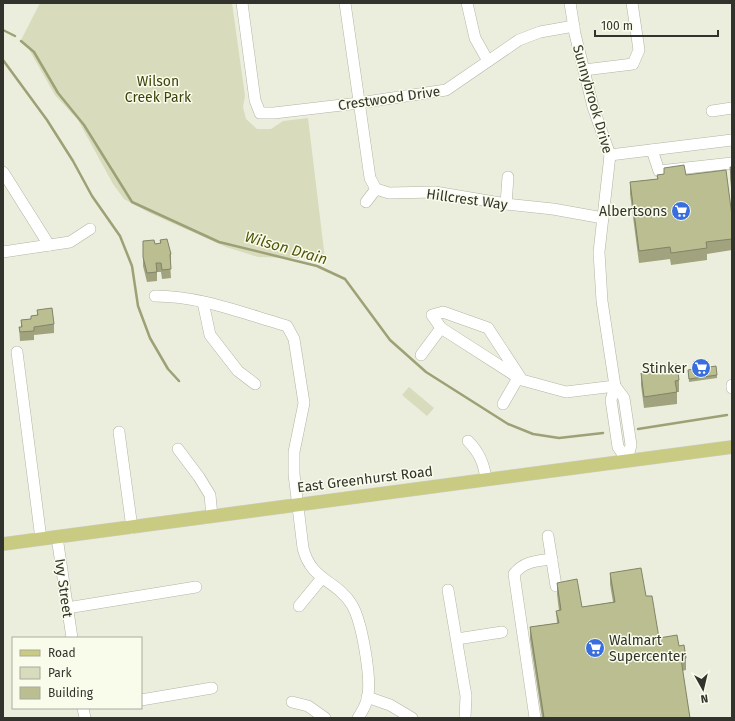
<svg xmlns="http://www.w3.org/2000/svg" width="735" height="721" viewBox="0 0 735 721" font-family="'Fira Sans',sans-serif">
<style>
.green{fill:#d8dbbc}
.lines{fill:none;stroke-linecap:round;stroke-linejoin:round}
.stream{stroke:#9da175;stroke-width:2.5}
.minor-casing{stroke:#b3b4a4;stroke-width:12}
.major-casing{stroke:#d2d2d1;stroke-width:14}
.minor{stroke:#fff;stroke-width:11}
.major{stroke:#c8cb81;stroke-width:13}
.wall{fill:#a0a37d}
.building{fill:#babe91;stroke:#828566}
.labels{text-anchor:middle;stroke-width:3;stroke-linejoin:round;paint-order:stroke}
.park-label{font-size:14px;fill:#3f420b;stroke:#f9fcea}
.street-label{font-size:14px;fill:#32332c;stroke:#f9fcea}
.poi-label{font-size:14px;fill:#32332c;stroke:#f9fcea;text-anchor:end}
.water-label{font-size:15px;font-style:italic;fill:#515509;stroke:#f9fcea}
</style>
<rect width="100%" height="100%" fill="#eceedd"/>
<!-- green -->
<g class="green">
<polygon points="40,3 232,3 245,96 243,107 246,119 257,129 271,129 283,121 308,118 325,259 258,257 226,247 150,213 124,199 113,184 78,120 55,95 27,46 20,42"/>
<polygon points="409,387 434,408 427,416 402,395"/>
</g>
<g class="lines">
<!-- stream -->
<g class="stream">
<polyline points="3,30 15,36"/>
<polyline points="21,41 34,52 58,93 84,125 132,202 219,242 317,266 345,279 390,340 426,372 508,424 533,434 559,438 603,433"/>
<polyline points="3,60 47,120 73,161 92,196 120,236 132,266 138,306 150,338 168,369 179,381"/>
<polyline points="638,429 727,415"/>
</g>
<defs>
<g id="minor">
<polyline points="242,3 255,100 260,113 274,113 359,103 446,90 519,40 540,32 574,26"/>
<polyline points="345,3 370,178 376,189 389,193 435,192 506,204 553,209 603,218"/>
<polyline points="467,3 475,38 488,61"/>
<polyline points="570,3 575,34 593,107 610,155 599,252 602,301 615,386 611,400 618,447 627,460"/>
<polyline points="584,70 633,64 639,50 632,3"/>
<polyline points="712,111 732,108"/>
<polyline points="652,150 659,171 732,163"/>
<polyline points="610,155 732,140"/>
<polyline points="3,172 49,245"/>
<polyline points="366,202 376,189"/>
<polyline points="506,204 508,177"/>
<polyline points="3,252 70,242 90,229"/>
<path d="M155,296C197,296 237,311 277,323L287,326L294,339L304,403L294,452V474L303,548C311,581 337,580 352,605C362,622 371,676 368,695C367,703 362,712 358,718"/>
<polyline points="203,302 210,335 238,371 255,384"/>
<polyline points="17,352 41,539"/>
<polyline points="421,355 441,328"/>
<polyline points="522,380 488,328 443,312 432,315 441,328 522,380 566,392 615,386"/>
<polyline points="732,385 732,388"/>
<polyline points="615,386 624,398 631,445 627,460"/>
<polyline points="503,404 518,378"/>
<polyline points="119,432 132,528"/>
<path d="M468,441C479,452 484,463 486,479"/>
<polyline points="178,449 199,477 210,495 212,516"/>
<polyline points="548,536 556,586"/>
<polyline points="57,537 72,638"/>
<polyline points="448,590 466,696 465,718"/>
<polyline points="299,606 322,578"/>
<polyline points="67,608 196,587"/>
<polyline points="457,639 502,632"/>
<polyline points="367,697 390,705 412,718"/>
<polyline points="141,700 212,688"/>
<polyline points="292,702 308,706 325,718"/>
<polyline points="83,708 85,718"/>
<path d="M535,718L514,574C524,561 537,561 552,559"/>
</g>
<polyline id="major" points="3,544 732,447"/>
</defs>
<!-- minor casing -->
<use href="#minor" class="minor-casing"/>
<!-- major casing -->
<use href="#major" class="major-casing"/>
<!-- minor -->
<use href="#minor" class="minor"/>
<!-- major -->
<use href="#major" class="major"/>
</g>
<!-- wall -->
<g class="wall">
<polygon points="730,167 732,167 732,196 730,179"/>
<polygon points="664,168 686,175 732,216 732,250 707,254 707,260 671,265 670,259 639,263 630,194 630,182 657,179 657,175 664,174"/>
<polygon points="160,240 171,254 171,262 170,263 171,278 162,279 161,272 157,272 157,281 147,282 143,266 143,241 155,244 160,243"/>
<polygon points="37,310 54,324 54,333 34,335 34,340 20,341 19,327 21,327 21,320 31,319 31,316 37,315"/>
<polygon points="700,362 703,368 717,375 717,378 689,382 688,370 700,369"/>
<polygon points="646,368 679,380 679,392 677,392 677,404 644,408 641,385 641,373 646,372"/>
<polygon points="610,573 646,596 659,638 679,646 686,658 686,670 682,671 690,718 542,718 530,639 530,627 557,623 556,611 559,611 557,594 557,583 582,607 613,602 610,584"/>
</g>
<!-- building -->
<g class="building">
<polygon points="684,165 686,175 726,170 732,216 732,239 706,242 707,248 671,253 670,247 639,251 630,182 658,179 657,175 664,174 664,168"/>
<polygon points="730,167 732,167 732,184"/>
<polygon points="167,239 171,254 170,254 171,269 162,270 161,263 156,263 157,272 147,273 143,257 143,241 154,240 155,244 161,243 160,240"/>
<polygon points="52,308 54,324 34,327 34,331 20,332 19,327 22,327 21,320 31,319 31,316 38,315 37,310"/>
<polygon points="702,361 703,368 716,366 717,375 689,379 688,370 700,368 700,362"/>
<polygon points="677,364 679,380 675,381 677,392 644,397 641,373 647,372 646,368"/>
<polygon points="641,568 646,596 652,596 659,638 677,635 679,646 684,645 686,658 681,659 690,718 544,718 530,627 559,623 556,611 561,610 557,583 577,579 582,607 615,602 610,573"/>
</g>
<!-- icons -->
<defs>
<symbol id="supermarket-disc" viewBox="-11 -11 22 22"><circle r="9.5" fill="#386ede" stroke="#f9fcea"/><path d="M-6-5.5h2.5l.6 2H6L4.5 2H-2.5L-4.4-4H-6ZM-1.5 3.2a1.3 1.3 0 1 0 .1 0ZM3 3.2a1.3 1.3 0 1 0 .1 0Z" fill="#fff"/></symbol>
</defs>
<g fill-rule="evenodd">
<use href="#supermarket-disc" x="670" y="200" width="22" height="22"/>
<use href="#supermarket-disc" x="690" y="357" width="22" height="22"/>
<use href="#supermarket-disc" x="584" y="637" width="22" height="22"/>
</g>
<g class="labels">
<!-- park labels -->
<g class="park-label">
<text x="158" y="86">Wilson<tspan x="158" dy="16">Creek Park</tspan></text>
</g>
<!-- street labels -->
<g class="street-label">
<text transform="translate(389 98) rotate(-8)" y="5">Crestwood Drive</text>
<text transform="translate(593 99) rotate(74)" y="5">Sunnybrook Drive</text>
<text transform="translate(467 199) rotate(8)" y="5">Hillcrest Way</text>
<text transform="translate(365 479) rotate(-7)" y="5">East Greenhurst Road</text>
<text transform="translate(64 588) rotate(82)" y="5">Ivy Street</text>
</g>
<!-- poi labels -->
<g class="poi-label">
<text x="667" y="216">Albertsons</text>
<text x="687" y="373">Stinker</text>
<text x="609" y="645" text-anchor="start">Walmart<tspan x="609" dy="16">Supercenter</tspan></text>
</g>
<!-- water labels -->
<g class="water-label">
<text transform="translate(286 248) rotate(16)" y="5">Wilson Drain</text>
</g>
</g>
<!-- border -->
<rect width="735" height="721" fill="none" stroke="#32332c" stroke-width="8"/>
<!-- legend -->
<rect x="12" y="637" width="130" height="72" fill="#f9fcea" stroke="#a9ac9e"/>
<rect x="20" y="650" width="20" height="6" fill="#c8cb81" stroke="#a9ac9e"/>
<text x="48" y="657" font-size="12" fill="#32332c">Road</text>
<rect x="20" y="667" width="20" height="12" fill="#d8dbbc" stroke="#a9ac9e"/>
<text x="48" y="677" font-size="12" fill="#32332c">Park</text>
<rect x="20" y="687" width="20" height="12" fill="#babe91" stroke="#a9ac9e"/>
<text x="48" y="697" font-size="12" fill="#32332c">Building</text>
<!-- north arrow -->
<g transform="translate(703 689) rotate(172)" stroke="#f9fcea" stroke-width="3" paint-order="stroke">
<path d="M0-3L7 15L0 10L-7 15Z" fill="#32332c"/>
<text y="-6" font-size="11" font-weight="bold" text-anchor="middle" fill="#32332c">N</text>
</g>
<!-- scale -->
<path d="M595 30v6h123v-6" fill="none" stroke="#32332c" stroke-width="2"/>
<text x="601" y="30" font-size="12" fill="#32332c" stroke="#f9fcea" stroke-width="3" paint-order="stroke">100 m</text>
</svg>
